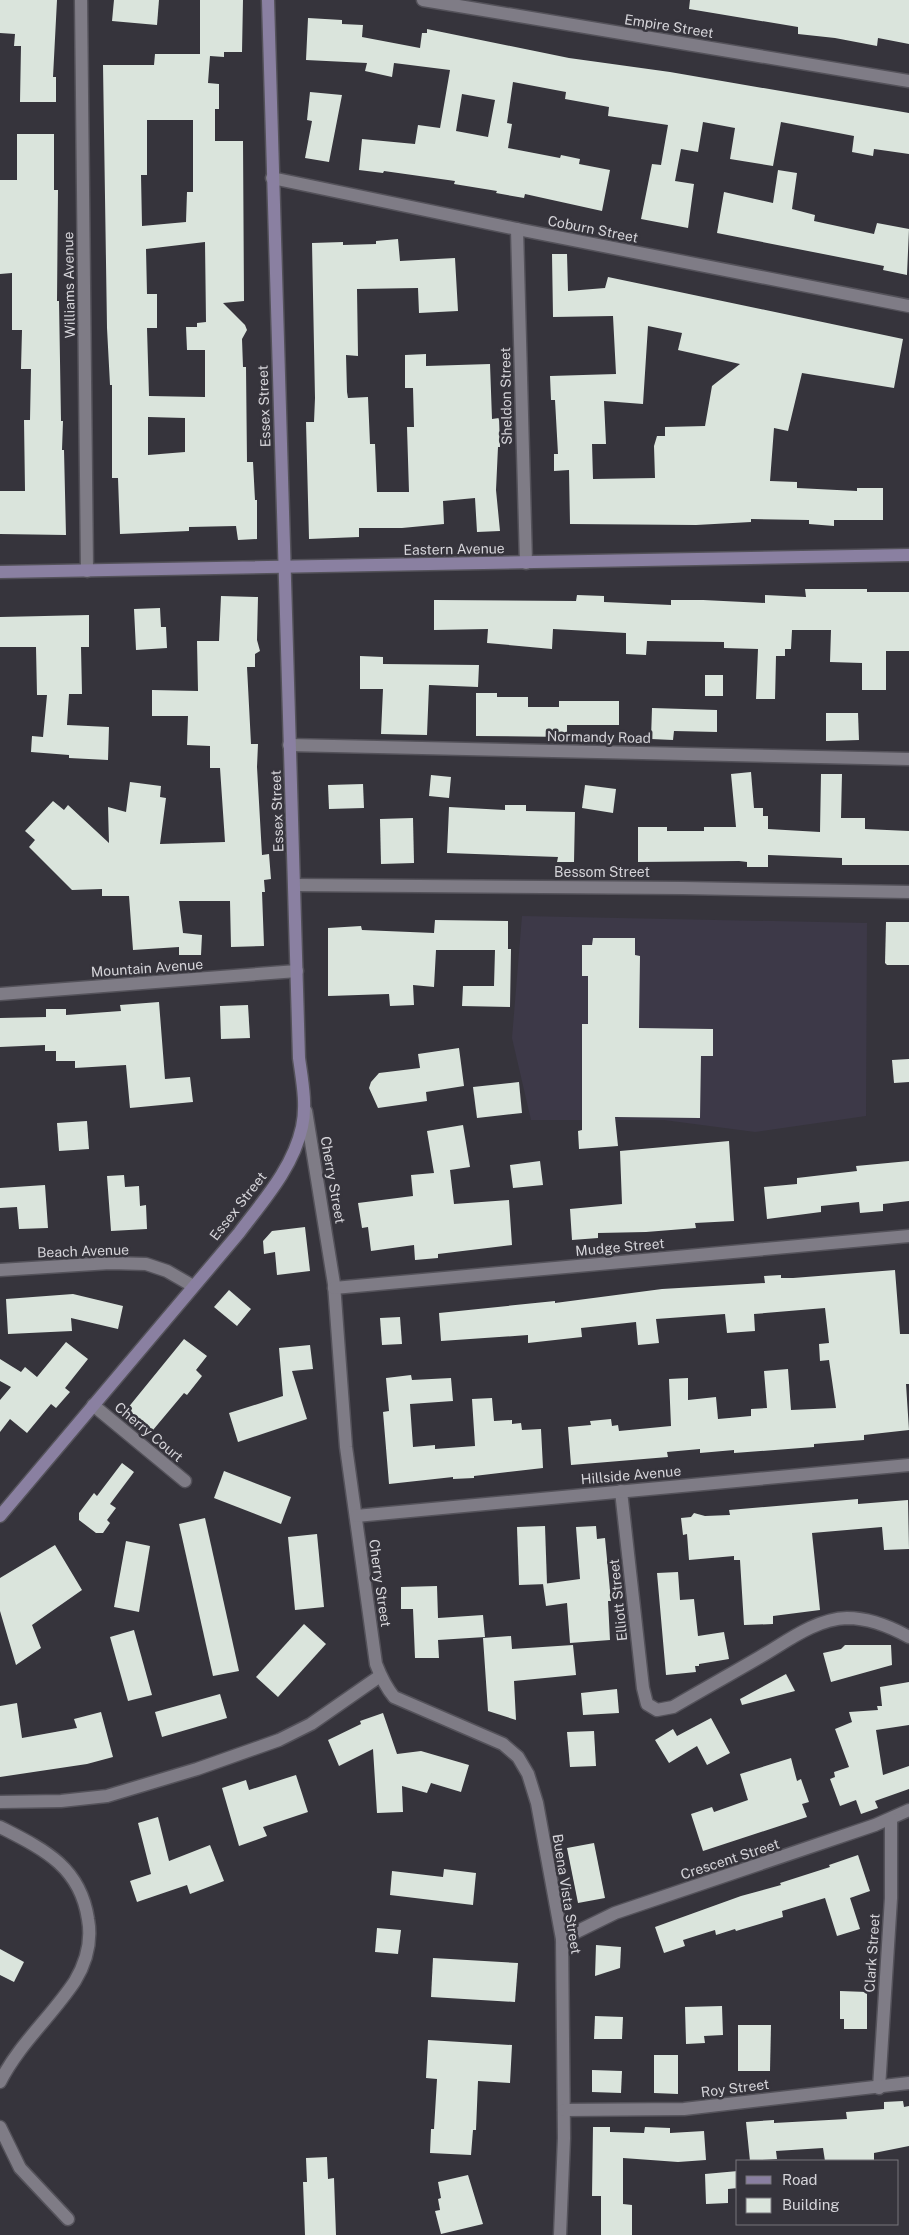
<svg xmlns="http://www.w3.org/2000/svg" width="909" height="2235" viewBox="0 0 909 2235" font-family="'Public Sans',sans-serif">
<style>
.built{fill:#3d3948}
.building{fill:#dae4dc;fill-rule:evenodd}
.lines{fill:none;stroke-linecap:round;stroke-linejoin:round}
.street-casing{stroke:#54525a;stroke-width:15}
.secondary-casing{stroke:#54525a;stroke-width:15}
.street{stroke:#7f7c86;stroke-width:12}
.secondary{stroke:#8a80a1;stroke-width:12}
.labels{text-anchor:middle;stroke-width:5;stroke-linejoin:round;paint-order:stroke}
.street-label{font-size:14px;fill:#d5d4d9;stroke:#36343c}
</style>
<rect width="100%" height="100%" fill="#36343c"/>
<!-- built -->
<polygon class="built" points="522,916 867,923 866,1116 755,1132 664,1120 531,1120 512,1038"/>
<!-- building -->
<g class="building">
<polygon points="0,0 57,0 53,77 56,77 56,102 20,102 21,46 14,46 15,34 0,33"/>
<polygon points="114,0 159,0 157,25 112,21"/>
<path d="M200,0H243L242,52H224V57L210,56L208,83L219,84V109H215V141H243L244,301L223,303L245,325L247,330L242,339L243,367H246L247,462H253L255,500H257V539L238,540L236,526L189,527V531L120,534L118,478H112V385H110L107,328L103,65H154L155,54H200ZM147,120H193V192H187L186,222L142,226L141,175H147ZM205,242L206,322L197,323V327H186L187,350H205V397L149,396L147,328H157V294H147L146,249ZM148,417L185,418V452L148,455Z"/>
<polygon points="690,0 909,0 909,44 878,38 877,46 835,38 798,34 798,27 689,9"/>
<path d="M308,18L342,20V24L363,25L362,37L420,48L422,33H427V29L569,58L670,72L909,113V154L874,149L873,156L852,152L854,136L781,122L773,166L730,159L735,128L703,122L698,152L681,149L675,181L694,184L688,228L641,219L652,164L661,165L668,125L608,116L609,107L565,99L566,92L513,82L507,123L512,124L508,148L560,158L561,155L580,159L579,164L610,170L602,211L525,194L524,198L496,193L497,191L454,184L455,181L384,171L383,173L359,170L362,139L415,144L418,125L440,128L450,70L394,63L392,77L365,71L367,63L306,60ZM462,94L495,100L488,137L456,131Z"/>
<polygon points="310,92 342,95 329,162 305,158 312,121 307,120"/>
<polygon points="17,134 54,134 54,190 58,190 57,301 59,301 61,421 63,421 62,450 64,450 66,535 0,534 0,491 25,491 24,420 30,420 31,369 21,369 22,330 12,330 12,273 0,274 0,180 17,180"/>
<polygon points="778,170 797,173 792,209 815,215 814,221 874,234 877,223 909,229 907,275 883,270 884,266 717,233 724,192 773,203"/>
<polygon points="398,239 400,261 455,258 458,311 419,313 418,288 357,289 358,356 346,355 347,392 348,398 368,397 370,444 375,444 377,492 409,492 407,427 414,427 413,388 405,388 405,355 426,354 426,366 490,364 492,419 499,418 500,447 498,447 496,490 500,531 477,532 475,498 443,501 444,524 402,528 359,528 359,537 309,539 306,422 314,422 315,398 312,243 343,242 343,245 376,244 376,241"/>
<path d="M552,254H567L568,291L605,288L608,277L903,339L894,388L802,373L788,431L774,428L770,481L797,482V488L857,491V488H883V520H834V526L809,524V520L751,519V522L696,525L570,524L569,470L554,471V454H558L555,400H551L550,376L616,374L613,316L553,317ZM648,326L682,333L678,350L740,364L712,386L705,426L665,427V436H657L654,446L655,478L593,479L592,444H606L604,401L643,404Z"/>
<polygon points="805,589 867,589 867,592 909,592 909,651 886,651 886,690 862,690 862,663 830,662 831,630 792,630 791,649 785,649 785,656 776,656 775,699 756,699 758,649 724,648 724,642 647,641 646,655 626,654 626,633 553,629 552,649 487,643 488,629 434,630 434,600 576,601 577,595 604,596 604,602 671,605 671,600 703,600 765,603 765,595 806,597"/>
<polygon points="221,596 258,597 257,640 260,651 255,654 255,667 247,667 251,744 258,744 257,767 262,855 269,854 271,879 264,880 265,892 262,892 264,946 231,947 230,901 179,901 183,933 202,935 201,955 179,955 179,947 133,950 129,896 102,896 102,889 72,890 29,847 35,840 25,831 53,801 64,810 68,805 109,843 108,807 126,812 130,782 161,786 160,797 166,798 160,844 225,842 220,768 210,768 210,746 187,745 188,716 152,716 152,690 198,691 197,641 219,641"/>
<polygon points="160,608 161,627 166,627 167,648 136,650 134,609"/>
<polygon points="89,615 89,647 81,647 82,694 69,694 67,725 109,727 108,760 69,758 69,755 31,752 32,736 43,737 47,695 37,695 36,647 0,647 0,617"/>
<polygon points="360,656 383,657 383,664 479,665 478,687 429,685 427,735 381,734 383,689 360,689"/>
<rect x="705" y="675" width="18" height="21"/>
<polygon points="476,693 497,693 497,697 528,697 528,707 559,707 559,701 619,701 619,725 567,725 567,737 476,736"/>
<polygon points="652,708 717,710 717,732 674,731 673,740 651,739"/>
<polygon points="826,713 858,713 859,740 826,741"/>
<polygon points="751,772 754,808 763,808 763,816 768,816 768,829 820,832 821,774 842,774 841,818 865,818 865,829 909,831 909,865 842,865 842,858 768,855 768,867 747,867 747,862 739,861 638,862 638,827 667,827 667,831 704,831 704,827 736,827 731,774"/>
<polygon points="431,775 451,777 449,798 429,796"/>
<polygon points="363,784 364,808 329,809 328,785"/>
<polygon points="585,785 616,789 613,813 582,808"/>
<polygon points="505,805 526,805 526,811 575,812 574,862 557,862 558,857 447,853 449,807 505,810"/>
<polygon points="413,818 414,863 381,864 380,819"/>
<polygon points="435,920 508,921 508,949 511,949 510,1007 462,1006 463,986 494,986 495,950 500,950 436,950 434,987 413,985 414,1005 390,1006 389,994 328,996 328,928 361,926 362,930 434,933"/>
<polygon points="886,922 909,922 909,965 887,965 885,963"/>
<polygon points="593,938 635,938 635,955 640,956 639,1028 713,1029 713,1056 701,1056 700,1118 615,1117 618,1146 579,1149 578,1131 582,1130 582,1024 588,1024 588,976 582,976 582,945 592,945"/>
<polygon points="159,1002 165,1079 190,1077 193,1102 130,1108 126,1065 75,1068 75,1061 56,1061 56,1051 45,1051 45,1045 0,1047 0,1018 46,1017 46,1009 66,1009 66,1015 121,1011 120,1005"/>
<polygon points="248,1005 250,1038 221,1039 220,1006"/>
<polygon points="459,1048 464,1086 426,1092 427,1101 378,1108 369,1088 371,1082 379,1073 420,1068 418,1054"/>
<polygon points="909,1059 909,1082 894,1083 892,1060"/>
<polygon points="519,1082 522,1113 477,1118 473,1087"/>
<polygon points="87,1121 89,1149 59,1151 57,1123"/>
<polygon points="463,1125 470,1167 450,1170 454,1204 509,1200 512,1245 438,1254 438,1258 415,1260 414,1245 371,1251 368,1227 362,1228 358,1203 413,1196 411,1175 434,1173 427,1131"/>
<polygon points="729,1141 734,1221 695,1223 696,1228 646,1232 598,1233 598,1238 572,1240 570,1209 622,1204 620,1151"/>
<polygon points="540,1161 543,1185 513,1188 510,1165"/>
<polygon points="909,1161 909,1201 883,1204 883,1211 860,1213 859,1202 821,1206 821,1212 767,1219 764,1187 797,1184 797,1178 857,1171 856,1166"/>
<polygon points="124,1175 125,1187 139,1186 140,1206 146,1205 147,1229 111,1231 107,1176"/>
<polygon points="45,1185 48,1228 19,1229 17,1207 0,1208 0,1188"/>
<polygon points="305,1227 310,1271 277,1275 275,1252 264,1254 263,1241 272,1231"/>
<polygon points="895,1270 900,1334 909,1334 909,1384 906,1384 909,1430 864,1435 864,1440 814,1444 814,1447 734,1453 734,1450 700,1453 700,1449 667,1452 668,1457 571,1465 568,1427 591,1425 590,1421 611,1419 612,1426 618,1425 619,1431 671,1426 669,1379 688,1378 688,1400 716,1397 718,1419 751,1416 751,1409 767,1408 764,1371 788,1369 791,1410 836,1408 829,1360 820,1361 819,1344 829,1343 825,1308 754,1314 755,1331 727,1333 725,1314 656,1319 659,1343 638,1345 636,1322 581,1328 582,1337 528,1343 528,1335 441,1341 439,1313 555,1301 555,1303 662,1289 765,1283 764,1276 781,1275 781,1278 793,1278"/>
<polygon points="229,1290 251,1309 237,1326 214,1307"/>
<polygon points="73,1294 123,1306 118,1329 71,1318 72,1331 8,1334 6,1299"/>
<polygon points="400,1317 402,1344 382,1345 380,1318"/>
<polygon points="184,1339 207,1356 196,1370 202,1376 187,1395 184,1393 153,1430 127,1409"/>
<polygon points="66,1342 88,1359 65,1388 70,1392 56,1408 51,1404 27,1433 10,1419 0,1432 0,1400 11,1387 0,1381 0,1359 21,1372 25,1367 37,1377"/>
<polygon points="310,1345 313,1369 292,1371 307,1419 238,1442 229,1413 283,1396 279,1348"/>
<polygon points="411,1375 412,1380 451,1378 453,1401 410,1404 413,1447 435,1445 435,1449 475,1446 472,1399 492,1398 494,1421 512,1420 512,1424 521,1423 522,1430 541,1429 543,1468 474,1476 474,1478 453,1479 453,1477 389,1484 383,1412 389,1411 386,1378"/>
<polygon points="122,1463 134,1472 110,1504 116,1508 107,1520 110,1523 103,1533 96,1533 79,1520 79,1513 94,1493 97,1496"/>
<polygon points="224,1471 291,1497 281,1524 214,1498"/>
<polygon points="858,1499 858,1504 908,1500 909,1549 884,1550 882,1527 812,1533 820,1610 773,1616 773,1624 744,1625 740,1560 734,1560 734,1556 689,1560 687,1534 683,1535 681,1518 691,1517 694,1513 705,1516 730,1515 729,1510"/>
<polygon points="205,1518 239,1671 213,1676 179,1524"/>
<polygon points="545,1526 547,1584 519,1585 517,1527"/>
<polygon points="596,1526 597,1539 605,1538 611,1601 608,1601 610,1640 570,1643 567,1603 546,1606 543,1584 580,1579 576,1527"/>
<polygon points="317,1534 324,1607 295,1610 288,1537"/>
<polygon points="126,1541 150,1546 139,1612 114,1607"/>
<polygon points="55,1545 82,1590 32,1625 41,1648 16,1665 0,1611 0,1578"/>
<polygon points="678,1572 680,1600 694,1599 698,1636 724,1632 729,1659 699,1664 699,1666 695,1666 696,1672 666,1675 657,1573"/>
<polygon points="437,1586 438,1618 483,1615 485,1637 438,1640 439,1658 415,1658 413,1609 401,1609 401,1587"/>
<polygon points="304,1624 326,1644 278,1697 256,1677"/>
<polygon points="134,1630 152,1695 128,1701 110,1637"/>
<polygon points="511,1636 512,1649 573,1645 576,1675 514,1681 516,1720 488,1711 483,1638"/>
<polygon points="845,1645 891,1645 892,1665 831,1682 823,1653 841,1649"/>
<polygon points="786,1674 795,1691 742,1705 740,1699"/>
<polygon points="909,1682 909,1725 876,1730 883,1775 909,1766 909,1789 875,1801 878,1808 861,1814 856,1800 840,1806 830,1779 835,1777 834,1772 849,1767 835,1729 852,1722 849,1712 878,1710 877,1706 882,1706 880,1687"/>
<polygon points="617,1689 619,1713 583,1715 581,1693"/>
<polygon points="220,1694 227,1718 162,1737 155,1712"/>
<polygon points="17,1703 22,1738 77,1728 74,1719 101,1712 113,1757 87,1764 0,1777 0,1706"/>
<polygon points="383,1713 397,1754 421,1751 469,1765 461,1792 431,1783 427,1793 402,1786 403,1812 377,1813 373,1749 339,1766 328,1740 361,1724 360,1721"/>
<polygon points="711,1718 730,1753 707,1765 697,1746 669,1763 655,1740 673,1729 677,1736"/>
<polygon points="594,1731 596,1766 570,1767 567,1732"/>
<polygon points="791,1758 797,1781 801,1779 809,1802 802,1804 807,1817 703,1851 691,1814 712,1807 714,1812 748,1800 740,1774"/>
<polygon points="296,1775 308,1812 263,1827 267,1836 239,1846 222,1788 246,1780 249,1790"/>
<polygon points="158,1817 169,1861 210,1845 224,1881 190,1894 187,1885 137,1902 130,1881 151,1874 138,1823"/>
<polygon points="594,1843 605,1898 578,1903 567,1848"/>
<polygon points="858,1855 870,1891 850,1898 860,1929 837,1936 825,1898 782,1911 783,1917 736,1931 735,1929 716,1935 715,1930 683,1940 685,1946 664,1953 655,1927 741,1896 781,1885 780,1883 830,1867 829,1865"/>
<polygon points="444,1869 476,1873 473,1905 390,1895 392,1871 443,1877"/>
<polygon points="377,1928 401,1930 398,1954 375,1952"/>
<polygon points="596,1945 621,1947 620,1968 595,1976"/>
<polygon points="0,1949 24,1962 14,1982 0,1975"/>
<polygon points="433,1958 518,1963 515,2002 431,1997"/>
<polygon points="840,1991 867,1992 867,2029 844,2029 844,2019 840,2019"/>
<polygon points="722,2006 723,2035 704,2036 705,2043 686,2044 685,2007"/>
<polygon points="595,2016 623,2017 622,2039 594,2039"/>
<polygon points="738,2025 771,2025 770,2071 738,2071"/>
<polygon points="428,2040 512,2045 510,2083 478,2081 476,2130 473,2130 471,2155 430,2153 431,2129 434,2129 437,2079 426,2078"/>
<polygon points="654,2055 678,2055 678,2094 654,2093"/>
<polygon points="592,2070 622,2071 621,2093 592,2092"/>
<polygon points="903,2101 904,2107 909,2106 909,2146 874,2153 874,2161 825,2161 823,2148 776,2151 777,2159 750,2161 746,2122 774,2120 774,2123 847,2119 846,2112 884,2109 884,2102"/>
<polygon points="593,2127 610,2127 610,2132 644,2133 645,2127 670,2128 670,2133 704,2131 706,2160 678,2162 623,2158 623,2204 632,2205 632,2235 601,2235 601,2196 592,2196"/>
<polygon points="327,2157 328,2179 334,2178 336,2235 305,2235 303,2182 307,2182 306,2158"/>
<polygon points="738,2171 738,2188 728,2189 728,2203 706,2204 705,2174"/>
<polygon points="468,2175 483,2224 441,2234 435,2211 440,2210 438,2199 441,2198 438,2182"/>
</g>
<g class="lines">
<defs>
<g id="street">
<polyline points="81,0 87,571"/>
<polyline points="423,0 909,81"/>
<polyline points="272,178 517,229 909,306"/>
<polyline points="517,229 526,563"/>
<polyline points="289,745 909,759"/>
<polyline points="295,885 682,888 909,892"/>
<polyline points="0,994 297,971"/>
<path d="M306,1111L334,1284L346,1447L376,1664C381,1677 385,1686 394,1697L503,1744L518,1757L528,1774L537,1803L562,1939L564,2138L560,2235"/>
<polyline points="0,1270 110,1263 146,1264 167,1271 193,1286"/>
<polyline points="334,1288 909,1236"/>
<polyline points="93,1405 185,1481"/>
<path d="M621,1491L643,1688L647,1704L657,1710L673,1707C702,1690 731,1674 760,1657C786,1642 815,1619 847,1618C868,1618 891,1627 909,1637"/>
<polyline points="356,1516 909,1465"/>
<polyline points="0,1802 61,1801 107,1796 197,1769 279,1740 311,1724 380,1676"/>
<path d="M0,1827C43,1849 80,1866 88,1919C92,1941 87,1961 75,1981C52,2016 19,2044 0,2082"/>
<polyline points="562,1939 615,1913 875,1825 909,1810"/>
<polyline points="879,2088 891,1898 891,1819"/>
<polyline points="564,2110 684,2109 909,2083"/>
<polyline points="0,2127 20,2168 68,2219"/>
</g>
<g id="secondary">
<polyline points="0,572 909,555"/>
<path d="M0,1516L239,1233C263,1201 293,1168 302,1127C307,1105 302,1080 299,1058L268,0"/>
</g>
</defs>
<!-- street casing -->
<use href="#street" class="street-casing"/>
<!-- secondary casing -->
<use href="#secondary" class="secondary-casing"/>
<!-- street -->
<use href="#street" class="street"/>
<!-- secondary -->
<use href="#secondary" class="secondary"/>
</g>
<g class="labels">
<!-- street labels -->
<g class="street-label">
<text transform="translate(669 26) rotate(9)" y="5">Empire Street</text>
<text transform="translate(593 229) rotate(11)" y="5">Coburn Street</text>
<text transform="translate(69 285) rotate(-91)" y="5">Williams Avenue</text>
<text transform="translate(506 396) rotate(-91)" y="5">Sheldon Street</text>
<text transform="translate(264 406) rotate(-92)" y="5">Essex Street</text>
<text transform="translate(454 549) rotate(-1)" y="5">Eastern Avenue</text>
<text transform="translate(599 737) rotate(1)" y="5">Normandy Road</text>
<text transform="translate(277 811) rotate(-92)" y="5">Essex Street</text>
<text x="602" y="877">Bessom Street</text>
<text transform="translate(147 968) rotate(-4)" y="5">Mountain Avenue</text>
<text transform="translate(333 1180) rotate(80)" y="5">Cherry Street</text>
<text transform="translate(238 1206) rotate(-52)" y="5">Essex Street</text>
<text transform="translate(620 1247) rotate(-5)" y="5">Mudge Street</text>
<text transform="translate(83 1251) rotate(-2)" y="5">Beach Avenue</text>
<text transform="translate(149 1432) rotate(40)" y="5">Cherry Court</text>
<text transform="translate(631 1475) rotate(-5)" y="5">Hillside Avenue</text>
<text transform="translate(380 1583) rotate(82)" y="5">Cherry Street</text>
<text transform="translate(618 1600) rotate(-96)" y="5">Elliott Street</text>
<text transform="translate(730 1859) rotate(-18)" y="5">Crescent Street</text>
<text transform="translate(567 1894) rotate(81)" y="5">Buena Vista Street</text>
<text transform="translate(872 1953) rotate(-86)" y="5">Clark Street</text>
<text transform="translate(735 2088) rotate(-7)" y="5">Roy Street</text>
</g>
</g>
<!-- legend -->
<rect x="736" y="2160" width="162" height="65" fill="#36343c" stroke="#76747b"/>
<rect x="746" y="2176" width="25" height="8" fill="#8a80a1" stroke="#76747b"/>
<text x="782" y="2185" font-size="15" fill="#d5d4d9">Road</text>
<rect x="746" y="2198" width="25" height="15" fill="#dae4dc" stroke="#76747b"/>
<text x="782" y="2210" font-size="15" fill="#d5d4d9">Building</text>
</svg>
